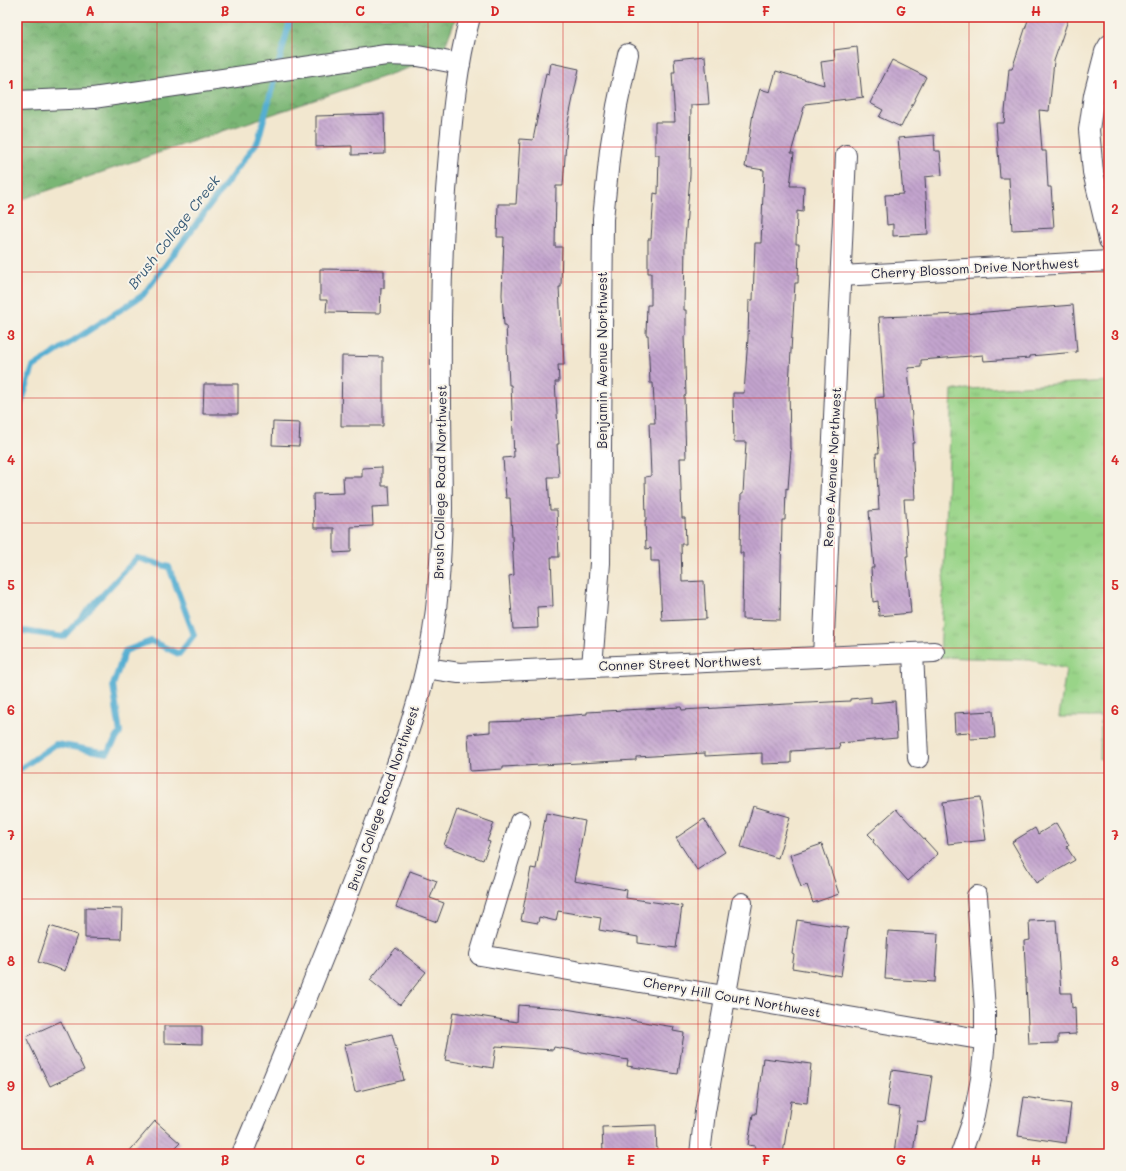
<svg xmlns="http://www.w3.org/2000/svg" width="1126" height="1171" viewBox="0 0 1126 1171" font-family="Mali,sans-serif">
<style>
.grass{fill:url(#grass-tufts);stroke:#5e7b62}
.forest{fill:url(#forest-crowns);stroke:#4e6c58}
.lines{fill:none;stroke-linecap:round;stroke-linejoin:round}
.stream{stroke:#54aed2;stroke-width:6}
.building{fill:url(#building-back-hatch)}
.minor-casing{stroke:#414051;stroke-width:22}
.minor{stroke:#fff;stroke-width:20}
.grid{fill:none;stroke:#d62828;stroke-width:1;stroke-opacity:0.55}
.labels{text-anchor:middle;stroke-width:4;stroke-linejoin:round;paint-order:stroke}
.street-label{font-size:13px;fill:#22223b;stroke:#f7f3e8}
.water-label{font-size:14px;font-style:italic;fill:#365a77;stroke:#f7f3e8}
.neatline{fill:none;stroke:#d62828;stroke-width:1.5}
.grid-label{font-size:13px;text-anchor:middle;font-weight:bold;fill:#d62828}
</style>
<defs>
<pattern id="grass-tufts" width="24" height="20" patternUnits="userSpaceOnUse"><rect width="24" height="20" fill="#99d488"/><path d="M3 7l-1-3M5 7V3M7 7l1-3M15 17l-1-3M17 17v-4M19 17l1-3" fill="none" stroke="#84b676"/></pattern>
<pattern id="forest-crowns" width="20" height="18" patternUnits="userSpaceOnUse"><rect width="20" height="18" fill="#7ab674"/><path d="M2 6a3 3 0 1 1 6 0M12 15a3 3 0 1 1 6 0" fill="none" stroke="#649460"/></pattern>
<pattern id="building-back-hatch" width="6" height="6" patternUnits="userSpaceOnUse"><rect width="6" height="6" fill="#c3a4ce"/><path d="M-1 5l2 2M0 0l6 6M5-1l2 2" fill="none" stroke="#9e85a8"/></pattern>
</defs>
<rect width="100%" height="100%" fill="#f7f3e8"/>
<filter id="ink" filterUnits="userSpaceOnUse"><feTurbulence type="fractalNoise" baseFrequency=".025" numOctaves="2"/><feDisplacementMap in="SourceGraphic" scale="8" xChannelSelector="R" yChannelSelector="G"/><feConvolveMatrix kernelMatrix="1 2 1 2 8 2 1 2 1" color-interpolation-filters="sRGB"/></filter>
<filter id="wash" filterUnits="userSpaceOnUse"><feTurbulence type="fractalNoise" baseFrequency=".012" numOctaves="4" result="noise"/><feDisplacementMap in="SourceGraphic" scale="16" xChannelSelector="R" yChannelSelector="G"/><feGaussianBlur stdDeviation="0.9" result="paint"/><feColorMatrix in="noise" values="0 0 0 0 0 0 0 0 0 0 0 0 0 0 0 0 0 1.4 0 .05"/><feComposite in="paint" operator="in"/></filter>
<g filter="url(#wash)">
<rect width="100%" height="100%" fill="#f2e7cf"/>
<!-- grass -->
<polygon class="grass" points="1109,381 1109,758 1100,759 1101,717 1059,717 1066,669 1030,660 940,657 952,390"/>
<!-- forest -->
<polygon class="forest" points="17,17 456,17 441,57 17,201"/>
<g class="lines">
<!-- stream -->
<g class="stream">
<polyline points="17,416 33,367 143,295 258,141 291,17"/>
<polyline points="17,630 63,637 137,558 169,567 194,635 179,654 151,641 125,651 113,685 120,733 107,753 56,744 17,771"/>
</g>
</g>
<g id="blocks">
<!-- building -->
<g class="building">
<polygon points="1029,17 1069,17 1054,61 1049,111 1039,110 1042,151 1046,151 1048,187 1051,187 1054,228 1012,230 1009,178 1000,178 996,123 1004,123 1009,69 1012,69"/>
<polygon points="857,47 862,96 864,97 805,104 791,153 794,153 790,186 804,186 803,212 797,211 796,244 799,244 798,283 795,283 789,385 790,449 791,449 788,489 786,488 785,520 782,520 780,620 742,619 743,553 740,553 741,494 743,494 746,442 734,442 733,393 744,393 748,338 749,300 753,300 755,243 761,243 764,170 745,167 753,113 760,89 770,92 776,71 824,85 821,62 835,60 834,50"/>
<polygon points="705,56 709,104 691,105 690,175 685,241 684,310 686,310 686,336 684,336 686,395 684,396 686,458 680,458 682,518 685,518 686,544 681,544 682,582 704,581 706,619 662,621 659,561 651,561 651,548 646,549 645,520 646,520 645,477 651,476 649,423 655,423 653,383 650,383 648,335 646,335 647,305 651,305 651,273 648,273 648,239 651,239 654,193 658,194 659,155 655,155 655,122 675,122 672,72 675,72 674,59"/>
<polygon points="892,60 926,77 901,127 879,117 883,110 870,103"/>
<polygon points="551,63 579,69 567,127 563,186 556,186 555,247 562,247 561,287 559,287 562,344 563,343 564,365 558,365 559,382 555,382 559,444 557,444 559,477 548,477 550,510 557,510 559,557 551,557 553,606 537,607 538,628 513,629 509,576 514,575 510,498 506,498 503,458 514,457 511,385 509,385 506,325 504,325 502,295 504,237 497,237 498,204 516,204 520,139 533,140 546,73 549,74"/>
<polygon points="384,114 385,154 352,155 352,146 316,147 316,116"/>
<polygon points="934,135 935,151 940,151 942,175 925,177 928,234 893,236 893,224 887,225 885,195 903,194 898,138"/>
<polygon points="320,269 384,270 384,288 381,288 380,313 326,312 327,300 320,300"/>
<polygon points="1073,305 1077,352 1030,356 1030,358 984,361 983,355 921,360 921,367 908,368 914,443 912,443 915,499 904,499 908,556 906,556 911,613 879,616 878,601 873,602 871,568 874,568 869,511 879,510 876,453 879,453 875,398 884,397 879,317 962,314"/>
<polygon points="342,356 383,357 383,426 341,426"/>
<polygon points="204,384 238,384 238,414 203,414"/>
<polygon points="273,422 300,423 299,446 272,445"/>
<polygon points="382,467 382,486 389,486 390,506 372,507 373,526 351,527 351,552 334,553 334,528 314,528 313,494 344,493 343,477 362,477 362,468"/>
<polygon points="871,697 871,703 895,701 897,738 839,743 840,748 791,751 791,763 762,764 762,753 705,756 705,753 636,757 636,760 503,767 503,769 470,771 468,734 490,732 490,722 521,721 521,719 587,714 587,712 681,707 682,710 788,704 850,701 850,699"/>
<polygon points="993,711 995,738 970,739 970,732 955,733 954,713"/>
<polygon points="980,797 986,840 948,844 942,802"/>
<polygon points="753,806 790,817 778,858 741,847"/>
<polygon points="896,809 902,816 902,815 938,854 908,881 873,842 874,840 868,834"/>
<polygon points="457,810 494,823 487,841 490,842 483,860 444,845"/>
<polygon points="546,813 585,821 574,881 627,890 626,898 682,906 676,948 638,943 638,937 599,930 601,918 558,911 556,921 539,917 538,923 521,920 531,868 536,869"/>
<polygon points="704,819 725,852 697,870 676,838"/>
<polygon points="1056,823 1069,845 1066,846 1075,860 1036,883 1012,842 1035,828 1038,834"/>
<polygon points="822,844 839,894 813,903 807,885 801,887 790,855"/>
<polygon points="410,871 437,881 430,898 444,903 437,922 396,907"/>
<polygon points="85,908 122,909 121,939 85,938"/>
<polygon points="797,920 848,928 841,976 792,968 794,955 792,954"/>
<polygon points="1056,920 1061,993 1071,993 1072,1008 1075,1007 1076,1034 1058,1035 1058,1043 1029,1044 1024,941 1030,940 1029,921"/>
<polygon points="50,926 77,935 65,971 38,962"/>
<polygon points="888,931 938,934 935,982 885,979"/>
<polygon points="396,948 426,972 400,1005 370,980"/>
<polygon points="518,1005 560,1008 674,1027 673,1031 684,1033 678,1074 627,1066 628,1060 554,1047 553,1050 496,1046 493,1068 445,1060 453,1012 517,1022"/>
<polygon points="61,1021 84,1070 50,1086 26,1037"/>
<polygon points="164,1026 202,1026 202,1044 164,1043"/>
<polygon points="392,1034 404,1080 355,1092 344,1045"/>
<polygon points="763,1058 811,1064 807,1103 791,1101 783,1154 754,1154 755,1146 748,1145 753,1114 756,1114"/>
<polygon points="892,1070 932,1076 925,1122 917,1121 913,1154 894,1154 900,1108 887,1106"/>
<polygon points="1024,1097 1071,1104 1066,1143 1018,1136"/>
<polygon points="155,1121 180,1143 169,1154 127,1154"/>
<polygon points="656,1125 657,1154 603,1154 602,1127"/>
</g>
</g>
</g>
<g filter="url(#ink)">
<use href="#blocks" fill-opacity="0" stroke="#414051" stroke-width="1"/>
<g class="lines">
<defs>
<g id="minor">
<polyline points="1109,45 1105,52 1094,95 1089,130 1093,172 1109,240"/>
<polyline points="17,101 93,98 386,55 418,56 460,64"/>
<polyline points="841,276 1109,261"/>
<polyline points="913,653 918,758"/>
<polyline points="823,657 846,155"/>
<polyline points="592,667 600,563 603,219 610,150 617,106 628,54"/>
<polyline points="426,668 459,673 934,652"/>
<polyline points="520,822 480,955 985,1040"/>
<path d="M242,1154C287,1046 333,937 374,827C393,776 414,721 426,668C438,616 441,562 442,508C441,394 438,280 448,166C452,117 457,65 470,17"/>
<polyline points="700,1154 705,1112 742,903"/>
<polyline points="961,1154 973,1120 981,1079 985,1040 985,1010 977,896"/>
</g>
</defs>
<!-- minor casing -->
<use href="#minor" class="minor-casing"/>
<!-- minor -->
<use href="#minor" class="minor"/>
</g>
</g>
<!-- grid -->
<path class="grid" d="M157,17V1154M292,17V1154M428,17V1154M563,17V1154M698,17V1154M834,17V1154M969,17V1154M17,147H1109M17,272H1109M17,398H1109M17,523H1109M17,648H1109M17,773H1109M17,899H1109M17,1024H1109"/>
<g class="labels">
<!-- street labels -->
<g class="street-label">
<text transform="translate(975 268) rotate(-3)" y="5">Cherry Blossom Drive Northwest</text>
<text transform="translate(602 360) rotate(-90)" y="5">Benjamin Avenue Northwest</text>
<text transform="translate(832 467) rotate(-87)" y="5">Renee Avenue Northwest</text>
<text transform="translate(440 482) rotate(-89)" y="5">Brush College Road Northwest</text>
<text transform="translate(680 663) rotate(-2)" y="5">Conner Street Northwest</text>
<text transform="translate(383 798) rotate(-71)" y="5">Brush College Road Northwest</text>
<text transform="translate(732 997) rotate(10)" y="5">Cherry Hill Court Northwest</text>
</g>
<!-- water labels -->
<g class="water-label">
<text transform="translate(174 232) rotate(-52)" y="5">Brush College Creek</text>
</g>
</g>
<!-- margin -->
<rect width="1126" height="1171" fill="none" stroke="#f7f3e8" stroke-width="44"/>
<rect x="22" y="22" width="1082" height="1127" class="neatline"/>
<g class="grid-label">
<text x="90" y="16">A</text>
<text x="225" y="16">B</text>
<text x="360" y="16">C</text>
<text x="495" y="16">D</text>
<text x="631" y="16">E</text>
<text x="766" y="16">F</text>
<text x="901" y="16">G</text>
<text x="1036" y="16">H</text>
<text x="11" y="89">1</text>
<text x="1115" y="89">1</text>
<text x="11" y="214">2</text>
<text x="1115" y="214">2</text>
<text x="11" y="340">3</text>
<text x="1115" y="340">3</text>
<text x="11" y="465">4</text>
<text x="1115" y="465">4</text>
<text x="11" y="590">5</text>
<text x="1115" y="590">5</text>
<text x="11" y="715">6</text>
<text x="1115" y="715">6</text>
<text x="11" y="840">7</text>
<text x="1115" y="840">7</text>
<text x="11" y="966">8</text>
<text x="1115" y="966">8</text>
<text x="11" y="1091">9</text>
<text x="1115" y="1091">9</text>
<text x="90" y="1165">A</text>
<text x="225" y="1165">B</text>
<text x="360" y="1165">C</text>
<text x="495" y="1165">D</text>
<text x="631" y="1165">E</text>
<text x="766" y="1165">F</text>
<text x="901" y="1165">G</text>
<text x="1036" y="1165">H</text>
</g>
</svg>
